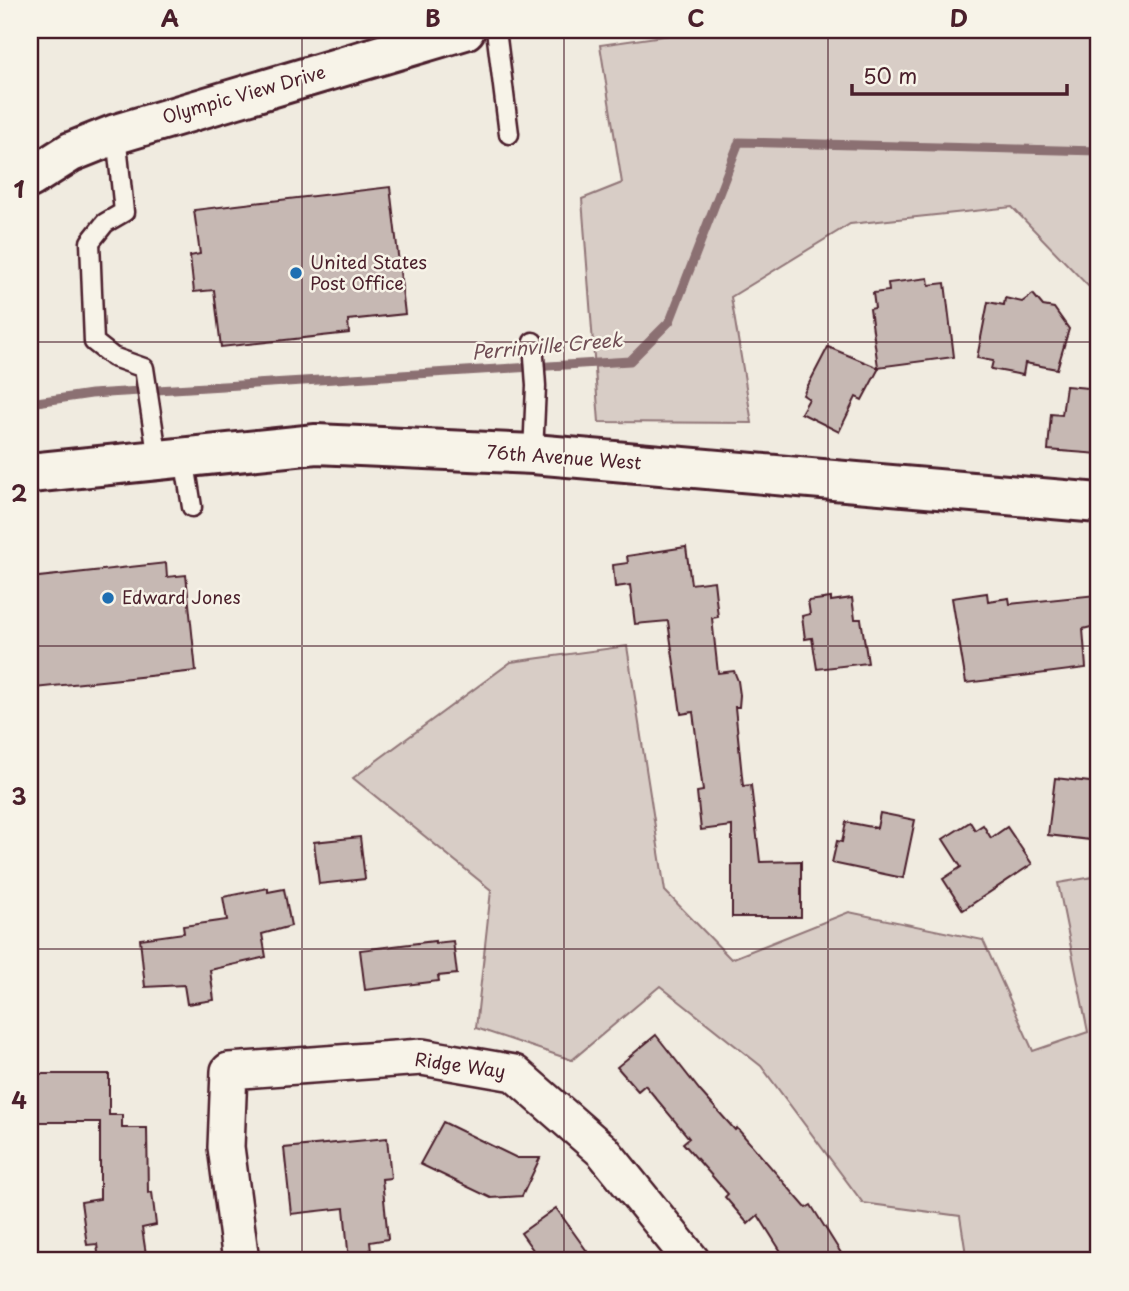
<svg xmlns="http://www.w3.org/2000/svg" width="1129" height="1291" viewBox="0 0 1129 1291" font-family="'Playpen Sans',sans-serif">
<style>
.green{fill:#d8cdc6;stroke:#917678;stroke-width:2}
.lines{fill:none;stroke-linecap:round;stroke-linejoin:round}
.stream{stroke:#8b6f72;stroke-width:9}
.building{fill:#c6b8b3;stroke:#4a1f2b;stroke-width:2}
.service-casing{stroke:#4a1f2b;stroke-width:23}
.minor-casing{stroke:#4a1f2b;stroke-width:40}
.tertiary-casing{stroke:#4a1f2b;stroke-width:44}
.secondary-casing{stroke:#4a1f2b;stroke-width:44}
.service{stroke:#f7f3e8;stroke-width:18}
.minor{stroke:#f7f3e8;stroke-width:35}
.tertiary{stroke:#f7f3e8;stroke-width:38}
.secondary{stroke:#f7f3e8;stroke-width:38}
.grid{fill:none;stroke:#4a1f2b;stroke-width:2;stroke-opacity:0.55}
.poi-dot{fill:#1f6fb2;stroke:#f7f3e8;stroke-width:2.5}
.labels{text-anchor:middle;stroke-width:5;stroke-linejoin:round;paint-order:stroke}
.street-label{font-size:18px;fill:#4a1f2b;stroke:#f7f3e8}
.poi-label{font-size:18px;fill:#4a1f2b;stroke:#f7f3e8;text-anchor:start}
.water-label{font-size:19px;font-style:italic;fill:#704e55;stroke:#f7f3e8}
.neatline{fill:none;stroke:#4a1f2b;stroke-width:2.5}
.grid-label{font-size:23px;text-anchor:middle;font-weight:bold;fill:#4a1f2b}
</style>
<rect width="100%" height="100%" fill="#f0ebe0"/>
<filter id="ink" filterUnits="userSpaceOnUse"><feTurbulence type="fractalNoise" baseFrequency=".0143" numOctaves="2"/><feDisplacementMap in="SourceGraphic" scale="14" xChannelSelector="R" yChannelSelector="G"/><feConvolveMatrix kernelMatrix="1 2 1 2 8 2 1 2 1" color-interpolation-filters="sRGB"/></filter>
<g filter="url(#ink)">
<!-- green -->
<g class="green">
<polygon points="705,30 1099,30 1099,290 1088,286 1012,207 850,224 731,297 752,423 599,422 582,199 622,183 600,45"/>
<polygon points="627,646 665,891 731,959 849,912 983,940 1033,1051 1088,1032 1058,883 1099,876 1099,1261 967,1261 960,1216 863,1203 761,1066 660,986 572,1060 476,1028 491,890 353,778 511,662"/>
</g>
<g class="lines">
<!-- stream -->
<polyline class="stream" points="30,403 91,394 630,361 670,321 739,142 1099,151"/>
</g>
<!-- building -->
<g class="building">
<polygon points="390,187 405,314 348,320 349,333 221,347 214,290 194,292 190,256 200,254 194,210"/>
<polygon points="928,278 929,285 945,283 954,357 878,367 870,309 875,308 873,293 889,291 888,283"/>
<polygon points="1033,294 1043,306 1054,308 1069,329 1057,369 1025,363 1023,375 991,369 993,361 977,358 988,302 1004,305 1005,298 1022,302"/>
<polygon points="828,347 879,368 862,400 856,397 839,432 801,413 809,399 803,395"/>
<polygon points="1066,386 1099,389 1099,454 1048,450 1051,414 1062,415"/>
<polygon points="686,547 691,584 714,581 718,617 712,618 718,673 734,671 738,681 740,695 739,707 735,707 743,786 751,785 760,862 801,861 801,917 732,917 732,826 701,830 697,792 703,791 693,712 681,714 668,621 635,624 630,585 615,587 613,565 628,563 627,556"/>
<polygon points="166,563 167,577 186,575 196,671 35,688 33,663 30,664 30,578"/>
<polygon points="987,593 988,601 1009,598 1010,604 1096,595 1099,625 1083,629 1086,668 966,683 952,598"/>
<polygon points="831,598 831,601 852,598 855,619 861,619 868,663 817,669 812,638 805,639 802,616 810,614 808,601"/>
<polygon points="1055,778 1098,783 1099,841 1048,835"/>
<polygon points="880,813 915,820 903,878 832,863 837,841 842,842 846,822 877,828"/>
<polygon points="970,822 975,830 983,825 991,838 1007,827 1032,864 963,910 943,879 961,867 943,839"/>
<polygon points="360,837 365,879 319,884 314,842"/>
<polygon points="268,888 268,892 284,889 291,926 262,934 266,957 210,970 214,1000 187,1004 184,985 145,987 140,939 184,933 183,926 227,920 223,897"/>
<polygon points="435,941 435,943 453,941 457,974 438,976 439,981 365,990 360,950"/>
<polygon points="656,1035 701,1092 735,1130 737,1128 806,1208 811,1205 846,1261 787,1261 758,1215 748,1224 725,1197 728,1194 683,1143 689,1138 645,1085 638,1091 617,1067"/>
<polygon points="30,1074 109,1074 109,1115 122,1115 122,1128 147,1128 148,1193 152,1192 156,1225 142,1228 147,1261 99,1261 97,1244 87,1245 81,1202 100,1199 100,1122 30,1122"/>
<polygon points="443,1122 517,1158 540,1158 522,1196 491,1198 420,1164"/>
<polygon points="387,1138 391,1178 382,1179 388,1239 370,1242 372,1261 349,1261 344,1208 291,1214 284,1148"/>
<polygon points="556,1208 594,1261 541,1261 521,1233"/>
</g>
<g class="lines">
<defs>
<g id="service">
<polyline points="496,30 509,134"/>
<polyline points="116,134 124,212 105,223 90,242 94,342 113,357 144,368 158,460"/>
<polyline points="533,454 536,386 533,342"/>
<polyline points="184,457 192,507"/>
</g>
<polyline id="minor" points="241,1261 226,1147 229,1071 422,1057 514,1073 603,1151 692,1261"/>
<polyline id="tertiary" points="30,473 316,444 533,454 1099,503"/>
<polyline id="secondary" points="30,178 71,152 116,134 465,30"/>
</defs>
<!-- service casing -->
<use href="#service" class="service-casing"/>
<!-- minor casing -->
<use href="#minor" class="minor-casing"/>
<!-- tertiary casing -->
<use href="#tertiary" class="tertiary-casing"/>
<!-- secondary casing -->
<use href="#secondary" class="secondary-casing"/>
<!-- service -->
<use href="#service" class="service"/>
<!-- minor -->
<use href="#minor" class="minor"/>
<!-- tertiary -->
<use href="#tertiary" class="tertiary"/>
<!-- secondary -->
<use href="#secondary" class="secondary"/>
</g>
</g>
<!-- grid -->
<path class="grid" d="M302,30V1261M564,30V1261M828,30V1261M30,342H1099M30,646H1099M30,949H1099"/>
<!-- markers -->
<g class="poi-dot">
<circle cx="296" cy="273" r="7"/>
<circle cx="108" cy="598" r="7"/>
</g>
<g class="labels">
<!-- street labels -->
<g class="street-label">
<text transform="translate(244 95) rotate(-16)" y="6">Olympic View Drive</text>
<text transform="translate(564 458) rotate(4)" y="6">76th Avenue West</text>
<text transform="translate(460 1066) rotate(8)" y="6">Ridge Way</text>
</g>
<!-- poi labels -->
<g class="poi-label">
<text x="310" y="269">United States<tspan x="310" dy="21">Post Office</tspan></text>
<text x="122" y="604">Edward Jones</text>
</g>
<!-- water labels -->
<g class="water-label">
<text transform="translate(547 346) rotate(-5)" y="7">Perrinville Creek</text>
</g>
</g>
<!-- margin -->
<rect width="1129" height="1291" fill="none" stroke="#f7f3e8" stroke-width="77"/>
<!-- scale -->
<path d="M852 84v10h215v-10" fill="none" stroke="#4a1f2b" stroke-width="3.5"/>
<text x="863" y="84" font-size="21" fill="#4a1f2b" stroke="#f7f3e8" stroke-width="5" paint-order="stroke">50 m</text>
<rect x="38" y="38" width="1052" height="1214" class="neatline"/>
<g class="grid-label">
<text x="170" y="27">A</text>
<text x="433" y="27">B</text>
<text x="696" y="27">C</text>
<text x="959" y="27">D</text>
<text x="19" y="198">1</text>
<text x="19" y="502">2</text>
<text x="19" y="805">3</text>
<text x="19" y="1109">4</text>
</g>
</svg>
